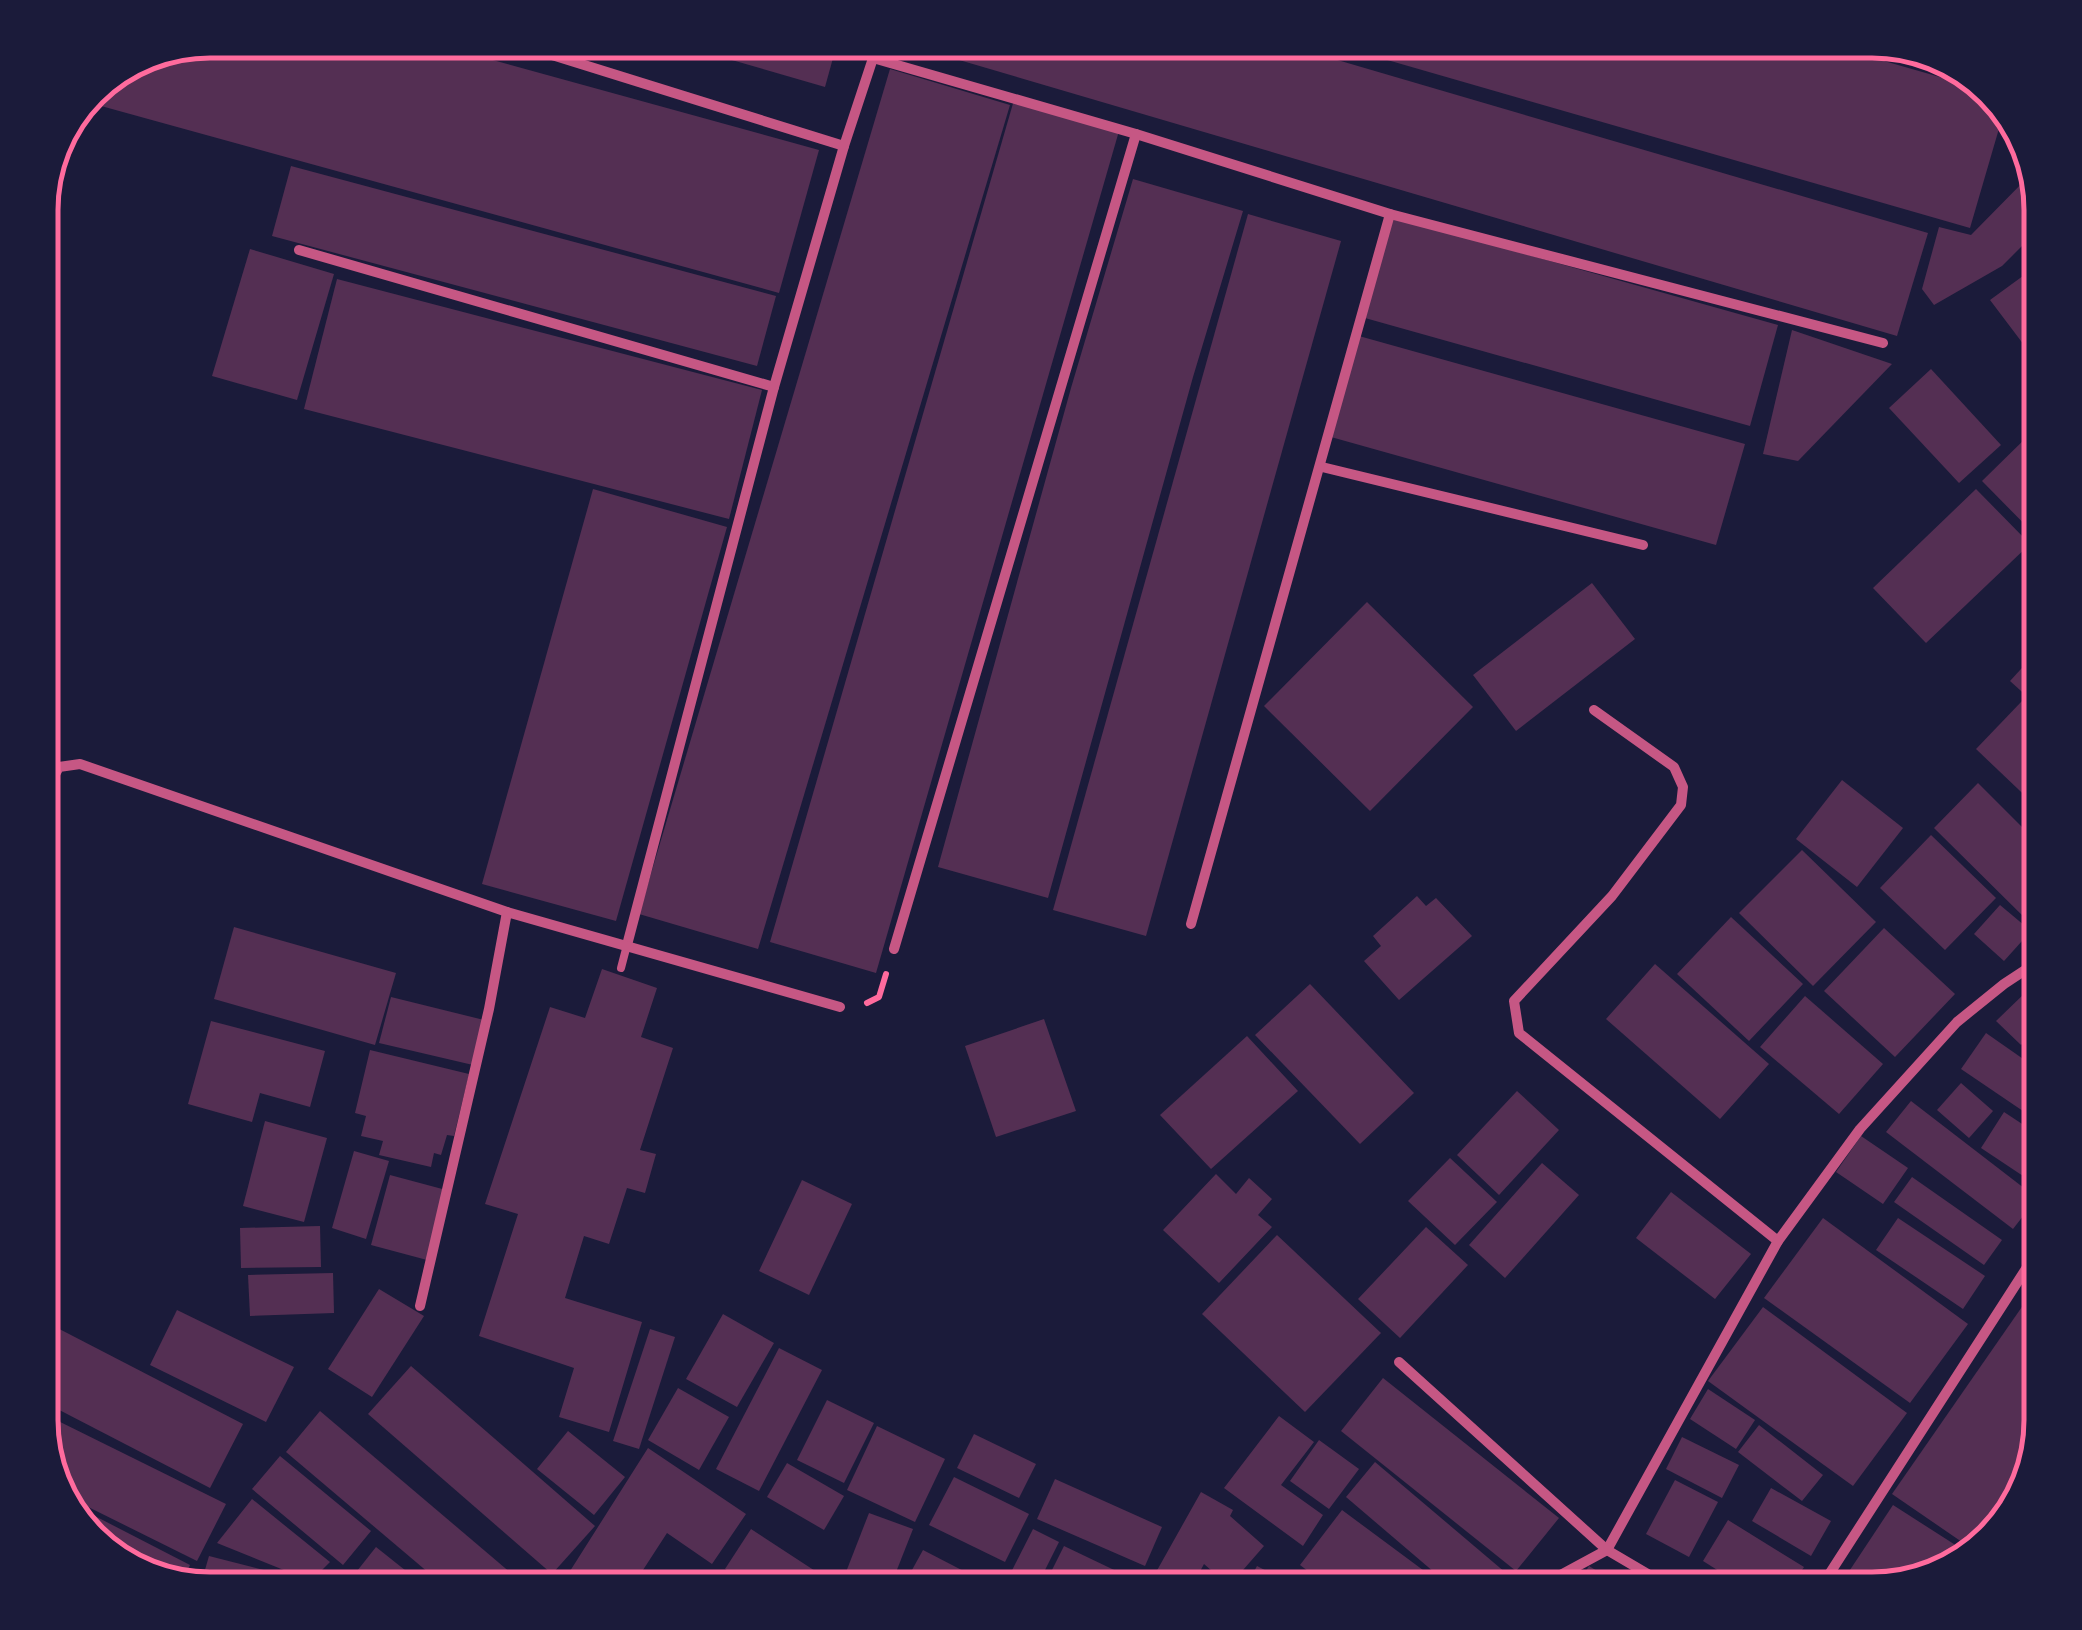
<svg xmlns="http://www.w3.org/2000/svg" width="2082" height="1630" viewBox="0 0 2082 1630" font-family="'Fira Sans Condensed',sans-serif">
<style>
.building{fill:#542f53}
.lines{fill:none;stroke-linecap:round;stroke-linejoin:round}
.path{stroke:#ff6b9d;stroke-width:6}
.service{stroke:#c65784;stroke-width:8}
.minor{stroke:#c65784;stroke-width:10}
.rim{fill:none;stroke:#ff6b9d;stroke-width:5}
</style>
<rect width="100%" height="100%" fill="#1b1b3a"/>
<!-- building -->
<g class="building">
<polygon points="209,40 420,40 819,150 779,293 83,101 97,82"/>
<polygon points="707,40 838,40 825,87 704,52"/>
<polygon points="891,40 1269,40 1928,233 1897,336"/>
<polygon points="1318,40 1811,40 1992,92 2005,108 1970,228"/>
<polygon points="890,69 1010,105 758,949 639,914"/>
<polygon points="1014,100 1119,131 876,973 770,942"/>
<polygon points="291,166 776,296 757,366 272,236"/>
<polygon points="2033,172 2042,209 2042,226 2002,266 1934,305 1922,289 1939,227 1971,235"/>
<polygon points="1133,179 1243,211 1193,377 1048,898 938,867 1071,388"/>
<polygon points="1248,214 1341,241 1146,936 1053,910"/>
<polygon points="1393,217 1778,325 1750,426 1365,318"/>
<polygon points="250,249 334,274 297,400 212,376"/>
<polygon points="2027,273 2034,283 2042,276 2042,363 2039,365 1990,300"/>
<polygon points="337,279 762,390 729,519 304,409"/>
<polygon points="1792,330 1892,364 1798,461 1763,454"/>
<polygon points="1359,336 1745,444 1716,545 1331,437"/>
<polygon points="1931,369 2001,445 1959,483 1889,408"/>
<polygon points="2033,431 2042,440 2042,542 1982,481"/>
<polygon points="593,489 727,527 616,921 482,884"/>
<polygon points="1976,489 2030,544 1926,643 1873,588"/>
<polygon points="1592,583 1635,639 1516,731 1473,675"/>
<polygon points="1367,602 1473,707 1370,811 1264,706"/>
<polygon points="2042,646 2042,710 2010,681"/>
<polygon points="2022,701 2042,720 2042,812 1976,749"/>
<polygon points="1842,780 1903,828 1857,887 1796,839"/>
<polygon points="1978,783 2042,847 2042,935 1934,828"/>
<polygon points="1931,835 1996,898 1945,950 1880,888"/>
<polygon points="1802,850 1876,922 1813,986 1739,913"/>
<polygon points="1417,896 1426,906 1436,898 1472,936 1399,1000 1364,961 1381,946 1373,936"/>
<polygon points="2000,905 2031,931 2004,961 1974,934"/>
<polygon points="1731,917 1803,984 1749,1041 1677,974"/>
<polygon points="234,927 396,973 375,1045 214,999"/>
<polygon points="1884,928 1955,994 1895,1057 1824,991"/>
<polygon points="1655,964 1769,1064 1720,1119 1606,1019"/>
<polygon points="602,969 657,988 641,1037 673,1048 640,1150 656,1154 645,1193 627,1188 609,1244 584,1236 565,1298 642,1322 609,1432 559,1417 574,1368 479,1336 518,1214 485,1204 550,1007 585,1018"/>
<polygon points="1310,984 1414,1093 1360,1144 1255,1035"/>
<polygon points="2026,992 2042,1007 2042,1024 2021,1045 1996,1021"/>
<polygon points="1805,996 1883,1064 1839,1114 1760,1047"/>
<polygon points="391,997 484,1020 473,1065 379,1043"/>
<polygon points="1044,1019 1076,1111 996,1137 965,1046"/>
<polygon points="211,1021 325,1051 310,1107 260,1093 252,1122 188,1104"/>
<polygon points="1986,1033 2042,1072 2042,1124 1961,1069"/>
<polygon points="1247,1036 1298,1091 1211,1169 1160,1115"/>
<polygon points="370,1050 469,1074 454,1136 447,1135 441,1155 434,1153 431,1167 379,1155 383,1141 361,1136 366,1116 355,1113"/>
<polygon points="1961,1083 1993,1111 1969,1138 1937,1110"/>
<polygon points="1517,1091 1559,1130 1499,1195 1457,1155"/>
<polygon points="1911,1101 2037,1198 2013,1229 1886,1132"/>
<polygon points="2004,1112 2042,1137 2042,1174 2035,1184 1981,1148"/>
<polygon points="265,1121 327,1138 304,1222 243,1206"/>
<polygon points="1861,1136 1908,1168 1883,1204 1836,1172"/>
<polygon points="354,1151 389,1161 366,1239 332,1228"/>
<polygon points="1450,1158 1497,1202 1455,1245 1408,1201"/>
<polygon points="1542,1163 1579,1195 1505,1278 1469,1245"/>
<polygon points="1216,1174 1236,1194 1249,1178 1272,1199 1258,1215 1272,1227 1219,1283 1163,1230"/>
<polygon points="390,1175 446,1190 427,1260 371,1245"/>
<polygon points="1912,1177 2002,1240 1984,1265 1894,1202"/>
<polygon points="802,1180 852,1204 809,1295 759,1271"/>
<polygon points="1671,1192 1751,1254 1715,1299 1636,1238"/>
<polygon points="1823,1218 1968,1324 1910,1403 1764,1298"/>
<polygon points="1898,1218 1985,1276 1963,1309 1876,1250"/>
<polygon points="320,1226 321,1267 241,1268 240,1228"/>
<polygon points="1426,1227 1468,1265 1400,1338 1358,1299"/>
<polygon points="1277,1235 1381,1333 1305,1412 1202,1314"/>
<polygon points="333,1273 334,1313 250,1316 248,1275"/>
<polygon points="2042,1278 2042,1422 2015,1494 1975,1551 1892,1494"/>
<polygon points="379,1289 424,1316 372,1397 328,1369"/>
<polygon points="1763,1307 1907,1413 1853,1486 1708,1381"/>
<polygon points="177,1310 294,1367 266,1422 150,1365"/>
<polygon points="723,1314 774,1343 737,1407 686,1379"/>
<polygon points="40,1319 243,1424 210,1488 40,1400"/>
<polygon points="650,1329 675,1337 639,1449 613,1441"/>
<polygon points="779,1348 822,1370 759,1491 716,1469"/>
<polygon points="411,1366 595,1526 552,1574 368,1414"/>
<polygon points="1383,1378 1559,1518 1516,1571 1341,1431"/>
<polygon points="678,1388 729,1417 699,1470 648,1440"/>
<polygon points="1708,1389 1755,1420 1736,1449 1690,1419"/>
<polygon points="827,1400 874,1423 844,1483 797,1460"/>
<polygon points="320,1411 531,1590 449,1590 286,1452"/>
<polygon points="40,1412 226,1504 197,1561 56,1491 40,1431"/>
<polygon points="1279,1416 1314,1442 1281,1485 1323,1515 1303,1546 1224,1488"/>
<polygon points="1759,1425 1823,1475 1802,1501 1738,1452"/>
<polygon points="877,1426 945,1459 915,1522 847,1490"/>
<polygon points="568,1431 625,1477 594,1515 537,1469"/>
<polygon points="974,1434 1036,1464 1019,1498 957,1468"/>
<polygon points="1682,1437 1739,1465 1722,1498 1666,1469"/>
<polygon points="1319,1440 1359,1469 1329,1509 1290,1481"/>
<polygon points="648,1448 746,1514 712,1564 667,1533 630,1590 558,1590"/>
<polygon points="280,1456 371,1531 343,1565 252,1489"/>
<polygon points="1375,1462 1506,1573 1491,1590 1455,1590 1346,1497"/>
<polygon points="787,1463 844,1496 824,1530 767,1497"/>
<polygon points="954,1477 1029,1514 1005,1562 929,1525"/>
<polygon points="1055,1479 1162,1527 1145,1566 1037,1519"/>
<polygon points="1675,1480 1718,1502 1689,1557 1646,1534"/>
<polygon points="1771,1488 1831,1521 1811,1556 1752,1521"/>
<polygon points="1201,1492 1233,1510 1230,1516 1264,1546 1229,1586 1204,1564 1190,1590 1146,1590"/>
<polygon points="60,1498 190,1565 183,1580 98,1548"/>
<polygon points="252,1499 330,1562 311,1581 217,1543"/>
<polygon points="1893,1505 1971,1555 1947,1573 1862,1590 1844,1579"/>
<polygon points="1342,1510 1427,1573 1414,1590 1333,1590 1300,1565"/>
<polygon points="869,1513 913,1529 889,1590 839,1590"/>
<polygon points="1728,1520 1804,1567 1789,1590 1749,1590 1703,1561"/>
<polygon points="751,1529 829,1580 822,1590 756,1590 725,1569"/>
<polygon points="1033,1529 1059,1542 1035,1590 1002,1590"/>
<polygon points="1064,1546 1133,1579 1127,1590 1056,1590 1045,1584"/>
<polygon points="376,1547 430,1590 342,1590"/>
<polygon points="923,1550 981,1580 976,1590 901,1590"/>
<polygon points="209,1556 295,1578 292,1590 208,1590 200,1587"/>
<polygon points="1257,1566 1304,1590 1244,1590"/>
<polygon points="1589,1566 1628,1590 1574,1590"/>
<polygon points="703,1570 734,1590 690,1590"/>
</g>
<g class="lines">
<!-- path -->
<polyline class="path" points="867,1003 879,997 886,974"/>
<!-- service -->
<polyline class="service" points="621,968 627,945"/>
<!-- minor -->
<g class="minor">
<polyline points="504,40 844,146"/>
<polyline points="873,58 1136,134 1390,214 1883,343"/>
<polyline points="574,61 579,40"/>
<polyline points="299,250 774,387"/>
<polyline points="1322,467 1643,545"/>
<polyline points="1594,710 1674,767 1683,787 1681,805 1612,896 1514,1001 1519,1033 1778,1241"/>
<polyline points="40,833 48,787 59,767 80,764 507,912"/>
<polyline points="1191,924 1390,214"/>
<polyline points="627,945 774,387 844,146 879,40"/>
<polyline points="894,949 1136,134"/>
<polyline points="420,1306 489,1009 507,912 840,1007"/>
<polyline points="1399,1362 1607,1550 1675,1590"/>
<polyline points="1533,1590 1607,1550 1778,1241 1860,1129 1957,1022 2004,984 2042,959"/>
<polyline points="1819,1590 2042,1244"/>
</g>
</g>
<!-- crop -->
<path d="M0 0H2082V1630H0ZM210 58H1872A152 152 0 0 1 2024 210V1420A152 152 0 0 1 1872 1572H210A152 152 0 0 1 58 1420V210A152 152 0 0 1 210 58Z" fill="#1b1b3a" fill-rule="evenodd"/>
<path class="rim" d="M210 58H1872A152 152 0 0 1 2024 210V1420A152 152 0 0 1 1872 1572H210A152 152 0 0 1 58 1420V210A152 152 0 0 1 210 58Z"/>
</svg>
